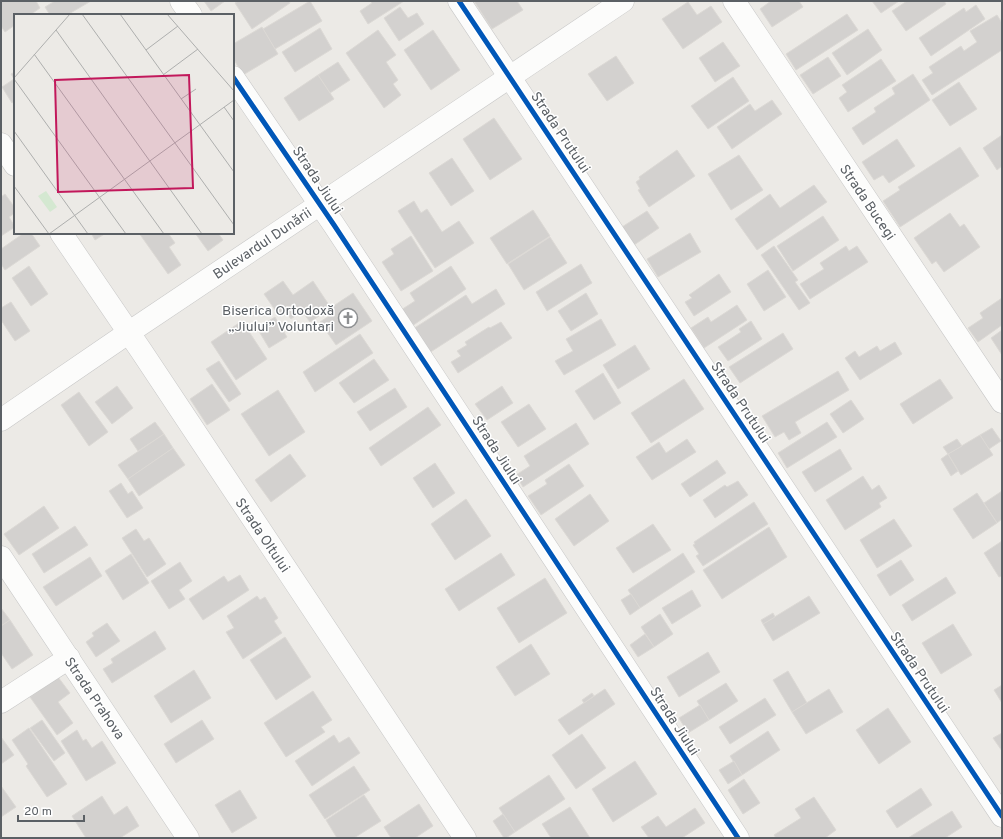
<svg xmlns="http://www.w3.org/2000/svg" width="1003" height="839" viewBox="0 0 1003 839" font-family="Overpass,sans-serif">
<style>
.building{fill:#d3d1cf;stroke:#dcd9d5}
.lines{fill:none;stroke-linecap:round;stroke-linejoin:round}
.minor-casing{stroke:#c7c7c7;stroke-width:23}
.minor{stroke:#fcfcfb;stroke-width:22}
.cycleway-casing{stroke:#fff;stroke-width:8}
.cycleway{stroke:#0057b8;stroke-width:5}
.labels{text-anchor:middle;stroke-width:3;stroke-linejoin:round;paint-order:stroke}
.street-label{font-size:14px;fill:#5b6065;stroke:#fff}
.poi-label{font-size:14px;fill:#5b6065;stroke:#fff;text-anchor:end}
.inset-road{fill:none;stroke:#aeafae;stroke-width:1}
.view{fill:#c2185b;fill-opacity:0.15;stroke:#c2185b;stroke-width:2}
.inset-edge{fill:none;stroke:#5b6065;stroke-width:2}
</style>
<rect width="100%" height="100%" fill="#eceae6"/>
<!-- building -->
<g class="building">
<polygon points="1,1 36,1 40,8 30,15 15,15 15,25 5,32 1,26"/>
<polygon points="55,1 91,1 67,15 50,15 45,7"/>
<polygon points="204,1 225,1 211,11"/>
<polygon points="238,1 289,1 290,3 252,29 235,3"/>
<polygon points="310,1 322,21 275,49 263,29"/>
<polygon points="370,1 404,1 368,24 360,11 372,3"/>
<polygon points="474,1 517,1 523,10 492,29"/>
<polygon points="771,1 799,1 803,7 772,27 760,9"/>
<polygon points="872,1 899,1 881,13"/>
<polygon points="907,1 944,1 946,4 906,31 892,11"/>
<polygon points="688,2 697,15 711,6 722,22 683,49 662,19"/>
<polygon points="976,5 985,19 931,56 919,38 964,8 966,12"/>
<polygon points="400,7 408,18 417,13 424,24 399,41 384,18"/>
<polygon points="847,14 858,30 796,70 786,54"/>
<polygon points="997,15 1002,23 1002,50 932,95 922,80 933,73 929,67 961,46 964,51 977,42 970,31"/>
<polygon points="262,27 278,54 243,75 233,58 233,44"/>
<polygon points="320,28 332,49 295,72 282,52"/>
<polygon points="868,29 882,50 847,75 832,53"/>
<polygon points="378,30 396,55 386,62 398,80 393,84 401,95 384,108 346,53"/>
<polygon points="433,30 460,70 431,90 404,50"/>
<polygon points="723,42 740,66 715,82 699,58"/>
<polygon points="616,56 634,83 607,101 588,74"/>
<polygon points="828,57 841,76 813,94 800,75"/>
<polygon points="881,59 896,81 848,112 839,98 847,92 842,85"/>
<polygon points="338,62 350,80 330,93 318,75"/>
<polygon points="15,72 15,101 12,103 2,87 14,79 11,74"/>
<polygon points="913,74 930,100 863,145 852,128 876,112 874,108 895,94 892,88"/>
<polygon points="318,75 334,99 299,121 284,98"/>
<polygon points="733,77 749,101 708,129 691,106"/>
<polygon points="959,82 977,109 950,126 932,100"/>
<polygon points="772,100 782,114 732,149 717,127 750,104 755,111"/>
<polygon points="494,118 522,159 490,180 463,139"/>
<polygon points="1002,135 1002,166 997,170 983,148"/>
<polygon points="897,139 915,166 889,183 883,175 874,180 862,162"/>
<polygon points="960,147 979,176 900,227 883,201 900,190 898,187"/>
<polygon points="677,150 695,176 649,207 638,190 640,189 636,182 640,179 639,177"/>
<polygon points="739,155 763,190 731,210 708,174"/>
<polygon points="452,158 474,191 451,206 429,173"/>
<polygon points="814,185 827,202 757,250 735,219 770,194 780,208"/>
<polygon points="5,194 15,208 15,213 9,217 15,227 1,236 1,197"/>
<polygon points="414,201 421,213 427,209 442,232 459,221 474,243 435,268 398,211"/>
<polygon points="533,210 550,236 507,264 490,238"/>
<polygon points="647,211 659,228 634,245 622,227"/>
<polygon points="950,213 960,227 964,224 980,247 944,272 936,261 932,264 914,238"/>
<polygon points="823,216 839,240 793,271 777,246"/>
<polygon points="24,233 31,233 40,246 5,270 1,264 1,249"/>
<polygon points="91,233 106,233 95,240"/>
<polygon points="139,233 168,233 175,243 169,247 181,265 168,274"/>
<polygon points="195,233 218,233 223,240 208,251"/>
<polygon points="690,233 701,252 658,277 647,259"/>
<polygon points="411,236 433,271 401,291 382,262 394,254 391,249"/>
<polygon points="550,237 567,263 524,290 508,264"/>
<polygon points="774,246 798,280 795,282 810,303 799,310 761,255"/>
<polygon points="846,246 849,251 857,246 868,262 810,299 800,284 824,269 820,263"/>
<polygon points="581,264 592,283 547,311 536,292"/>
<polygon points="29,266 48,294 31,306 12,278"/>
<polygon points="451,266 466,289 412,326 401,310 415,301 410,293"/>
<polygon points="768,270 786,297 764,311 747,284"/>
<polygon points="719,274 731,292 694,316 685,302 692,298 689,295"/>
<polygon points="283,281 293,295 313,281 331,308 310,322 302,311 291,319 286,312 280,317 264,294"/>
<polygon points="496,289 505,304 429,353 413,329 466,295 472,304"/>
<polygon points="353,293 372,321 336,345 320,322 329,316 326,311"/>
<polygon points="586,293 598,314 571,331 558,311"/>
<polygon points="1002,298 1002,325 978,342 968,328 983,318 980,313"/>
<polygon points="11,302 30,331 15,341 1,320 1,308"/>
<polygon points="737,305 747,320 704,348 691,328 708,317 711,322"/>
<polygon points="275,317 287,337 269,348 257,328"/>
<polygon points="601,319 616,345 564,375 555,361 573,351 566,339"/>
<polygon points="242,321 267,359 236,380 211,342"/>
<polygon points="751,321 762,339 728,361 718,347 741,332 739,329"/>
<polygon points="501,322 512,338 458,373 451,362 461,356 457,351 467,345 465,342 489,327 490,328"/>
<polygon points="1002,330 1002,355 991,338"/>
<polygon points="783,333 793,349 740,383 729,367"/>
<polygon points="360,334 373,353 315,392 303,372"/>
<polygon points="895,342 902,354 860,380 845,358 855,351 859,357 877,346 880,351"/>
<polygon points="635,345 650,369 618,389 603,365"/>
<polygon points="374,359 389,380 354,403 339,383"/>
<polygon points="219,361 241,394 229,402 206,369"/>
<polygon points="838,371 849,390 795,422 801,433 789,440 784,432 775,437 762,416"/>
<polygon points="603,373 621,403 594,420 575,391"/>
<polygon points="684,379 704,409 651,443 631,413"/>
<polygon points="940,379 953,398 913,424 900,404"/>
<polygon points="212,384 230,410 207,425 190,399"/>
<polygon points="117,386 133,408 112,424 95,402"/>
<polygon points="502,386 513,403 487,420 475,404"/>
<polygon points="395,388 407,407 370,431 357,412"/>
<polygon points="278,390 305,432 269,456 241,414"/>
<polygon points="79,392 108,432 89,446 61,405"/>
<polygon points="851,400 864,419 843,433 830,414"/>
<polygon points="529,404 546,429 518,447 501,422"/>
<polygon points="428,407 441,425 381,466 369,448"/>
<polygon points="155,422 164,434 138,451 130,439"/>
<polygon points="827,422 837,437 787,468 778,453"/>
<polygon points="576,423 589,444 523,487 516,475 530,466 524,456"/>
<polygon points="992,428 1001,441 989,449 980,435"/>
<polygon points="164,434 173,448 128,479 118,465"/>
<polygon points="980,435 993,455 961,475 948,454"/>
<polygon points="687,439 696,452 652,480 636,457 659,442 666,453"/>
<polygon points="957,439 962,446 948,454 943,447"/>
<polygon points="173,448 185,465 139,496 128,479"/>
<polygon points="840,449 852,469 815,492 802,472"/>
<polygon points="290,454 306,476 271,502 255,480"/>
<polygon points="948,454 958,471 951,476 941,459"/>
<polygon points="717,460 726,473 690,497 681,484"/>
<polygon points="435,463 455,493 433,508 413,478"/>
<polygon points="569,464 584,486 541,515 528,496 547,484 545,480"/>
<polygon points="863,476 872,490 879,485 887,498 879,503 881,507 845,530 826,500"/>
<polygon points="738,481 748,495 715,518 703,500 725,485 727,487"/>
<polygon points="121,483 128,494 132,491 143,508 127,518 109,491"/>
<polygon points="1002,491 1002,519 997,523 984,503"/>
<polygon points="977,493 997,523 973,539 953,509"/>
<polygon points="590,494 609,521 574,546 555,519"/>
<polygon points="466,499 491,536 455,560 431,524"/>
<polygon points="754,502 768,524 703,566 696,556 699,554 693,545 695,544 694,542"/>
<polygon points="44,506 59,528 19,555 4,534"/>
<polygon points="894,519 912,546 877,568 860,540"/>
<polygon points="653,524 671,550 633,573 616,548"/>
<polygon points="75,526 88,545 44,573 32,554"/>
<polygon points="769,527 787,557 722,599 703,570"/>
<polygon points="136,529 144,541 149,538 166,564 147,577 122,538"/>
<polygon points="1002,541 1002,576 999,577 984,553"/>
<polygon points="501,553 515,575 459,611 445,589"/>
<polygon points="683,553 695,572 640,608 628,590"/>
<polygon points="131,554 149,583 123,600 105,571"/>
<polygon points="90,557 102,576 56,606 43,587"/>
<polygon points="901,560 914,580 890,596 877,575"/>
<polygon points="180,562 192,581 179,590 185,599 169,609 151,581"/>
<polygon points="240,575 249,590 203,620 189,599 224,576 228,582"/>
<polygon points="946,577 956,593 912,621 902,605"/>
<polygon points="545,578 567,613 519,643 497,608"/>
<polygon points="692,590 701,606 672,624 662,608"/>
<polygon points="631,594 640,608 630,615 621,600"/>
<polygon points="257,596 260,600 265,597 278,618 274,621 282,633 243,659 226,632 234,628 227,616"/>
<polygon points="809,596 820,613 773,641 763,624"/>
<polygon points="1,608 10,620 1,626"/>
<polygon points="773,613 775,617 763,624 761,620"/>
<polygon points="660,614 673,634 654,647 641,627"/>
<polygon points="10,620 33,655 12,669 1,653 1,626"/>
<polygon points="107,623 120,641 96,657 86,642 94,636 92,633"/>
<polygon points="953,624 972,655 941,674 922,643"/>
<polygon points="155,631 166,649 112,683 103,669 113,663 111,659"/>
<polygon points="645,634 654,647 638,657 630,645"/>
<polygon points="285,637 311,677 276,700 250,660"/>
<polygon points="531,644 550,674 515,696 496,667"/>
<polygon points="708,652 720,672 679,697 667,677"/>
<polygon points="194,670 211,698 171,723 154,696"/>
<polygon points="788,671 807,703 792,712 773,680"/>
<polygon points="58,677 70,693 58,702 73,723 57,735 30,697"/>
<polygon points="726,683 738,701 709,720 697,701"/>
<polygon points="1002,685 1002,703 994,690"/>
<polygon points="605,689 615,704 569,735 558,720"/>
<polygon points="829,689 843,712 806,734 792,712"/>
<polygon points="313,691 332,720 321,727 325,732 286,757 264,723"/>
<polygon points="592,693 594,696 584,703 582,700"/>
<polygon points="765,698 776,715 730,744 719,727"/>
<polygon points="700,705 709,720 688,733 679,718"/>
<polygon points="888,708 911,742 879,764 856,730"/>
<polygon points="42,720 65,753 54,761 30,728"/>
<polygon points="202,720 214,739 176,763 164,744"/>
<polygon points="29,728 67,784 47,797 26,766 28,764 12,740"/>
<polygon points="77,730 83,741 86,739 92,748 102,741 116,763 86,781 61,741"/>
<polygon points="768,731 780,750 742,775 730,756"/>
<polygon points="1002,733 1002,751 993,738"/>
<polygon points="582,734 606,768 576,789 552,755"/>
<polygon points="334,735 339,743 349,737 360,753 312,786 295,761"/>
<polygon points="1,737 14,755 1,764"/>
<polygon points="635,761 657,794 613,822 592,789"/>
<polygon points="734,761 742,775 728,784 719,770"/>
<polygon points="354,766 370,790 325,819 309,795"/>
<polygon points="549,775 565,799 515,832 499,808"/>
<polygon points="744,779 760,803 743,814 728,790"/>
<polygon points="1,786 16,807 1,817"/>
<polygon points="921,788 932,805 897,828 886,811"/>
<polygon points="240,790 257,818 232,833 215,805"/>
<polygon points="364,795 381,821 354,838 337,838 326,820"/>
<polygon points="102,796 114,815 127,806 139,826 120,838 86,838 72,816"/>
<polygon points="814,797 836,830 825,838 776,838 774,835 801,818 795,809"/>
<polygon points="419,804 433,826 415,838 391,838 384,827"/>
<polygon points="570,807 590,838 550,838 551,838 542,824"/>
<polygon points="695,808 705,823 682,838 649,838 641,827 658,816 666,827"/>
<polygon points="952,811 962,827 945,838 908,838"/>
<polygon points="503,814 515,832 506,838 504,838 493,821"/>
</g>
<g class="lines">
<defs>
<g id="minor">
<polyline points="181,1 191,15"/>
<polyline points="459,1 1002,816"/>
<polyline points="734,1 1002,402"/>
<polyline points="233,77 334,225 738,838"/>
<polyline points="1,144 15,165"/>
<polyline points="61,233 142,352 465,838"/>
<polyline points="1,420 128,333 623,1"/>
<polyline points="1,557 188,838"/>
<polyline points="1,702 69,658"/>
</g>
</defs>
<!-- minor casing -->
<use href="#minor" class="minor-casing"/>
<!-- minor -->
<use href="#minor" class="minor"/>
<defs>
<g id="cycleway">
<polyline points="459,1 1002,816"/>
<polyline points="233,77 334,225 738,838"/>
</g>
</defs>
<!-- cycleway casing -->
<use href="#cycleway" class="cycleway-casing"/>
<!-- cycleway -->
<use href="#cycleway" class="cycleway"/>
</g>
<!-- icons -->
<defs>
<symbol id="church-ring" viewBox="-11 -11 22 22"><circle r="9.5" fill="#fff" stroke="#8e9092" stroke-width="1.5"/><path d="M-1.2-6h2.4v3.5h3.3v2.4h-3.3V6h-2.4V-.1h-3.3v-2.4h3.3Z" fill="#8e9092"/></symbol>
</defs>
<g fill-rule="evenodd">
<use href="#church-ring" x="337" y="307" width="22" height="22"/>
</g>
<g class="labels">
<!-- street labels -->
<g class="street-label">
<text transform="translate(561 132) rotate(56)" y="5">Strada Prutului</text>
<text transform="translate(318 180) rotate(56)" y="5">Strada Jiului</text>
<text transform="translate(868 202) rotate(56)" y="5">Strada Bucegi</text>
<text transform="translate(262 243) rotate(-34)" y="5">Bulevardul Dunării</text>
<text transform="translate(741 402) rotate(56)" y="5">Strada Prutului</text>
<text transform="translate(497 450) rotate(57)" y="5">Strada Jiului</text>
<text transform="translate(263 535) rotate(56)" y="5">Strada Oltului</text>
<text transform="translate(920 672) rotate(56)" y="5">Strada Prutului</text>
<text transform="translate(95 698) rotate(56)" y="5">Strada Prahova</text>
<text transform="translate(675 721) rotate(57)" y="5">Strada Jiului</text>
</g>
<!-- poi labels -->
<g class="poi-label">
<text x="334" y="315">Biserica Ortodoxă<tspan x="334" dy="16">„Jiului” Voluntari</tspan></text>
</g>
</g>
<!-- overview -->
<g transform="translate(14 14)">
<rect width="220" height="220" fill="#eceae6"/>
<path d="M32,177L43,193L36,198L24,182Z" fill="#d4e8d1"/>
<path class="inset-road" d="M68,0L220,211M106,0L220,158M153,0L220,77M42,16L188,220M132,36L164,12M20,40L150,220M149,61L184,35M0,64L56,0M0,65L112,220M167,85L182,75M210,93L220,107M0,117L74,220M0,172L35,220M35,220L220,86"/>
<path class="view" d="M175,61L179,174L44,178L41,66Z"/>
<rect width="220" height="220" class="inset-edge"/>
</g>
<!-- border -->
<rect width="1003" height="839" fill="none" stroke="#5b6065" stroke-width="4"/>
<!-- scale -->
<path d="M18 815v6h66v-6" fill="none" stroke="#5b6065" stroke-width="2"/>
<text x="24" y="815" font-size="12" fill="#5b6065" stroke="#ffffff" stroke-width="3" paint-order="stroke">20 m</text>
</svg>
